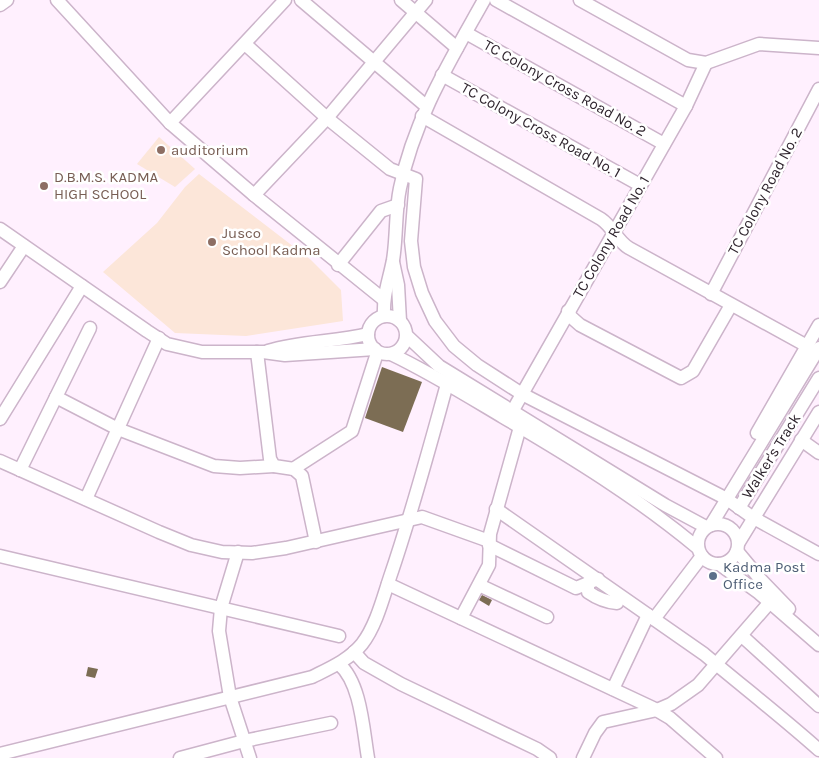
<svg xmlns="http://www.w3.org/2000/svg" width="819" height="758" viewBox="0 0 819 758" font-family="Karla,sans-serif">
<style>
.education{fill:#fce6d9}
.building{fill:#7c6d54}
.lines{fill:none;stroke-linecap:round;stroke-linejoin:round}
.minor-casing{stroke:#ccb4ca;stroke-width:15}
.minor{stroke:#fff;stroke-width:12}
.education-dot{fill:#8d6e63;stroke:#fff;stroke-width:2}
.service-dot{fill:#5c6f8a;stroke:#fff;stroke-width:2}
.labels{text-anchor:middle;stroke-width:5;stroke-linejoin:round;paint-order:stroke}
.street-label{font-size:15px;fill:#2e242d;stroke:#fff}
.education-label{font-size:15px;fill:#785e54;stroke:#fff;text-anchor:start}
.service-label{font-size:15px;fill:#4e5e75;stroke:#fff;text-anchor:start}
</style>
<rect width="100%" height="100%" fill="#fff0fe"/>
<!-- education -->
<g class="education">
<polygon points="159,137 195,169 175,187 137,164"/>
<polygon points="199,174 311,260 341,290 343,321 246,336 175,333 103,272 157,223 185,187"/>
</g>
<!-- building -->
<g class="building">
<polygon points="382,367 422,382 403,432 365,418"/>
<polygon points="482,595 492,600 489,606 479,600"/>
<polygon points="88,667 98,669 95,678 86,676"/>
</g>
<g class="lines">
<defs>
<g id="minor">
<polyline points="57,0 170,123 254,195 383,299"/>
<polyline points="301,0 426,106"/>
<polyline points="401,0 457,48"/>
<polyline points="496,0 686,106"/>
<polyline points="580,0 688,60 706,63 759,44 819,48"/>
<polyline points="0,5 7,0"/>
<polyline points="466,33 664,144"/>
<polyline points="245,44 327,118 390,169 416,179 411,241 414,267 422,293 435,321 454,346 477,365 522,394 727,499 752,517 819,554"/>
<polyline points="442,75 640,185"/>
<path d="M422,116L601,219C613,227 617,241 629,248L807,346"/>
<polyline points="170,123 285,0"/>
<polyline points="254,195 327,118 426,0"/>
<polyline points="0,229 147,331 167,344 202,352 263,352 285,355 375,349"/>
<polyline points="393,262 398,285 400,321"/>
<polyline points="338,265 381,211 398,205"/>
<polyline points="0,282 24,246"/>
<polyline points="711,294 819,89"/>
<polyline points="568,311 571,317 580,325 681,378 693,371 731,305"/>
<path d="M384,316C383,294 389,281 393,260C397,236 395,211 400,188C414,119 450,61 484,0"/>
<circle cx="387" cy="335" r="19"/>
<polyline points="407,336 439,366 665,505 706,527"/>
<path d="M268,351C300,341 335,342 368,334"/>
<polyline points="257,352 270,459 274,466 294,469 302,476 316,542"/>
<path d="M391,354C429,372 466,395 503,417C573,458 635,496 698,548"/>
<polyline points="56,397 118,429 214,466 240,468 274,466"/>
<polyline points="513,410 686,106 706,63"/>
<polyline points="0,419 82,286"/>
<polyline points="757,433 819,325"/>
<polyline points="801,440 819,453"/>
<polyline points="0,461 159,532 191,545 222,552 252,553 286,548 422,517 489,541"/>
<polyline points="293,469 352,431 377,353"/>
<polyline points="20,470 90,328"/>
<polyline points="86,499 159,338"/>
<polyline points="739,508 819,378"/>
<path d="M496,509L704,654C742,686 782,717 819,750"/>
<circle cx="718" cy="544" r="20"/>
<polyline points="711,525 819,348"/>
<polyline points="739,542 819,412"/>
<polyline points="489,545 576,588 598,579"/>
<polyline points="737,551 761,580 789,609"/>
<polyline points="238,552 221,608 219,631 230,697 250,758"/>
<polyline points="0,556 339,636"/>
<polyline points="719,564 759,593 819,645"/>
<path d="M588,583V592C598,599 606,602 617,603"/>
<polyline points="388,584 653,708 670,718 716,758"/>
<polyline points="479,585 547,617"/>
<polyline points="461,618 489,565 490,534 520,427"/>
<polyline points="654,619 702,556"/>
<polyline points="742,636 819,706"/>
<polyline points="354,652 364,663 401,684 537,749 550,758"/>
<path d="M339,664C361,683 363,729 368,758"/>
<polyline points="613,689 648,615"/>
<path d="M0,754L312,677C330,668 349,660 362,644C376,626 383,598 390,577C412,513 429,449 447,384"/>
<polyline points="180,758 244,741 331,723"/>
<polyline points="583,758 595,733 603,722 657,710 671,704 698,685 770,602"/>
</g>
</defs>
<!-- minor casing -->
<use href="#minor" class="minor-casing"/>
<!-- minor -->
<use href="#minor" class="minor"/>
</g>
<!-- markers -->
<g class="education-dot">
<circle cx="161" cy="150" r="5"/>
<circle cx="44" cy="186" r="5"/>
<circle cx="212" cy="242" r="5"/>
</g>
<circle class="service-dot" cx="713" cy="576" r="5"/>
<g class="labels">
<!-- street labels -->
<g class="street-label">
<text transform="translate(565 88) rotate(29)" y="5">TC Colony Cross Road No. 2</text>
<text transform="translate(541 130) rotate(29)" y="5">TC Colony Cross Road No. 1</text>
<text transform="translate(765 191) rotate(-62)" y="5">TC Colony Road No. 2</text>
<text transform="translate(611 237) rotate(-60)" y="5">TC Colony Road No. 1</text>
<text transform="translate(771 456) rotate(-58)" y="5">Walker's Track</text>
</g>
<!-- education labels -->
<g class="education-label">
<text x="171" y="155">auditorium</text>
<text x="54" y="182">D.B.M.S. KADMA<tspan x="54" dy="17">HIGH SCHOOL</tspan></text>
<text x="222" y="238">Jusco<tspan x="222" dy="17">School Kadma</tspan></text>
</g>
<!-- service labels -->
<g class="service-label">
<text x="723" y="572">Kadma Post<tspan x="723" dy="17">Office</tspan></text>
</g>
</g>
</svg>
